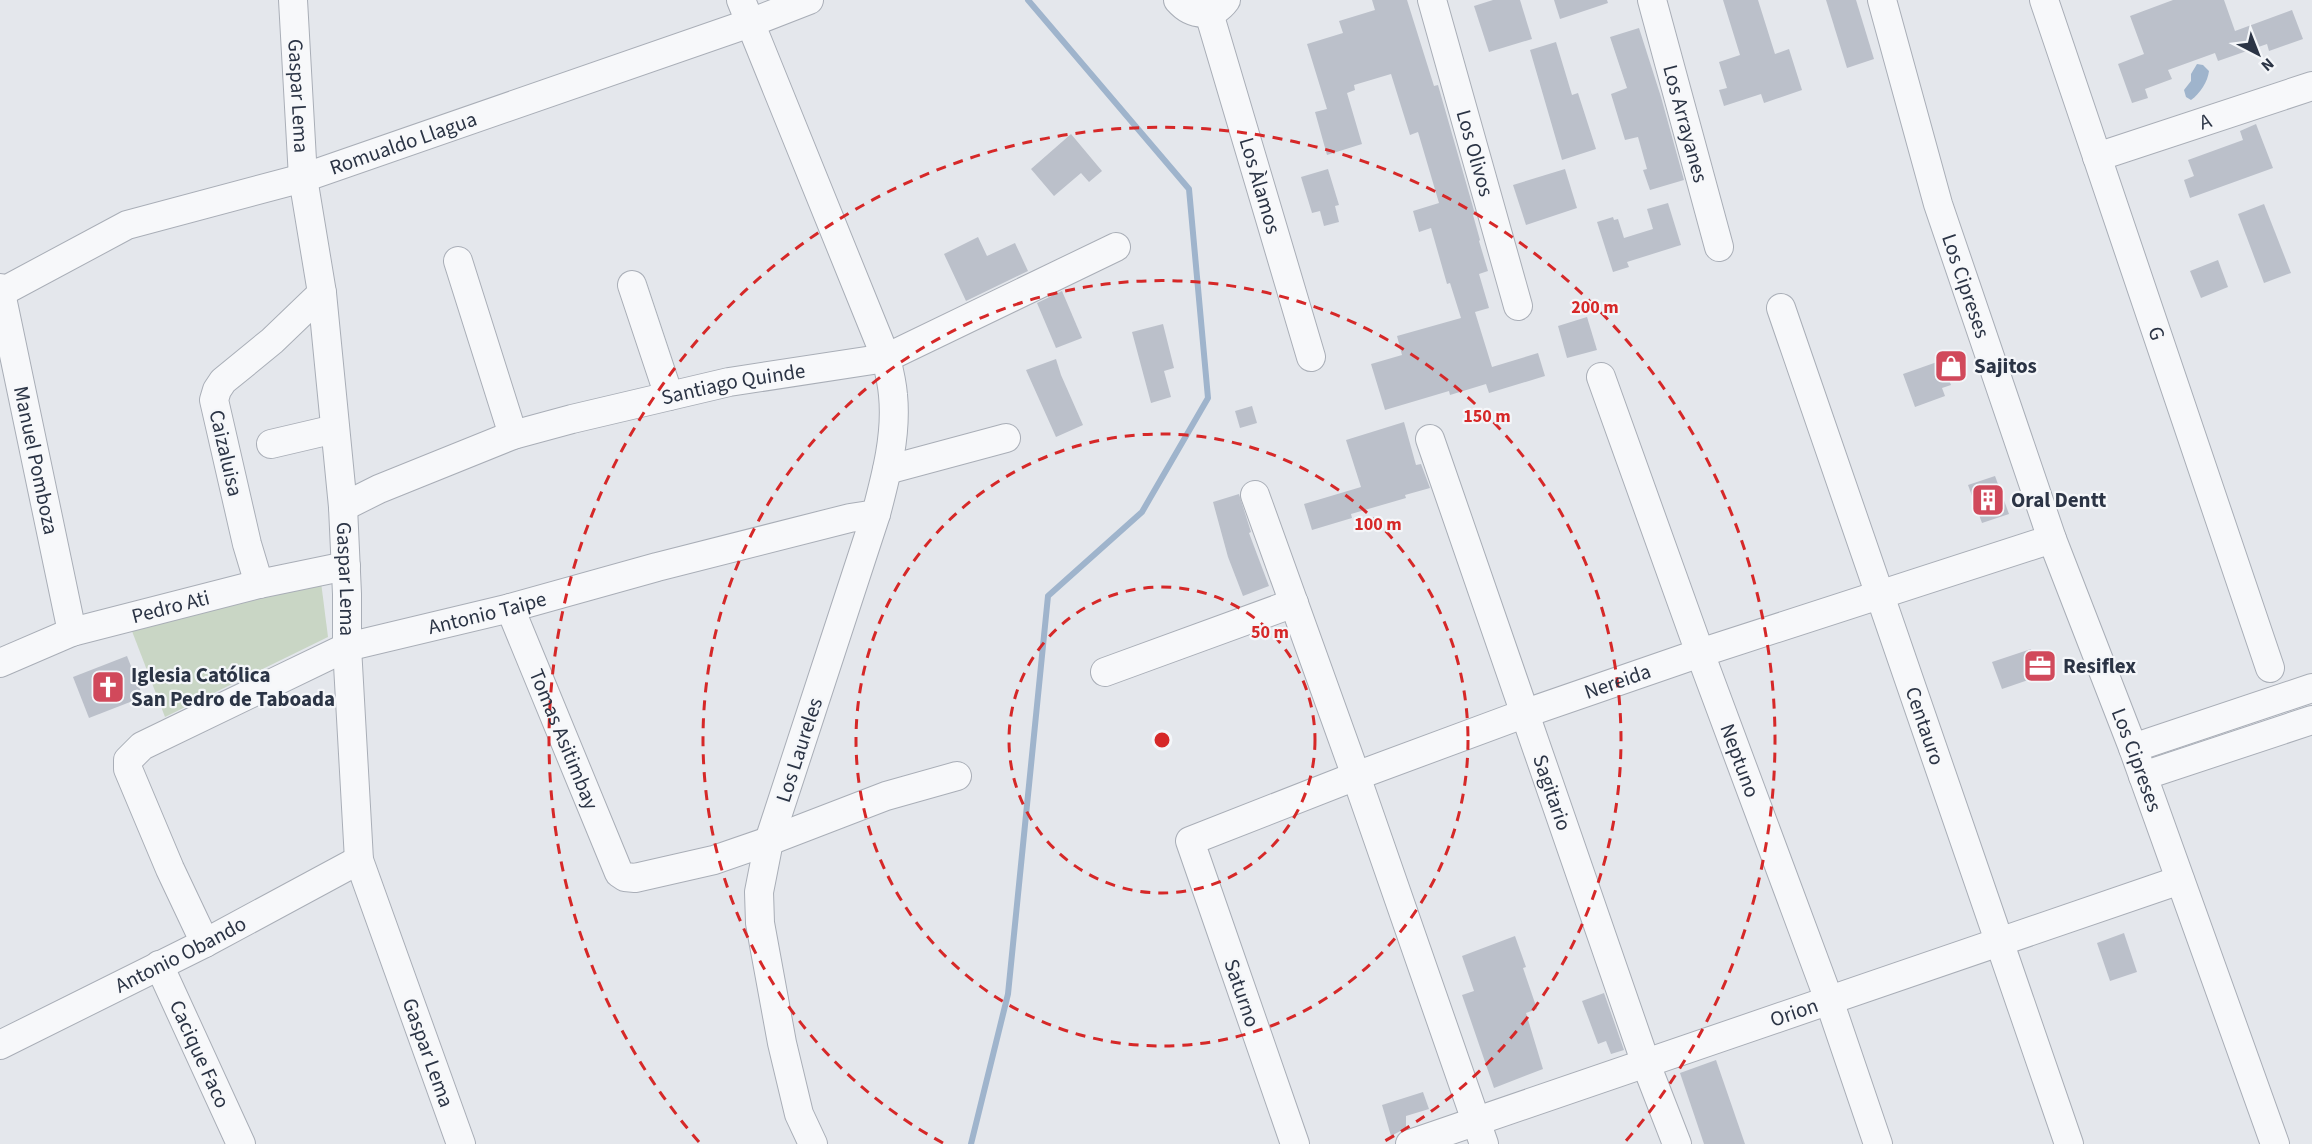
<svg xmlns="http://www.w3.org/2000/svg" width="2312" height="1144" viewBox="0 0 2312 1144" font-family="'Source Sans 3',sans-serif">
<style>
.green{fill:#c9d6c5}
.water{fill:#9fb4cc}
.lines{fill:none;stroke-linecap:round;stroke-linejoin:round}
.stream{stroke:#9fb4cc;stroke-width:6}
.building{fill:#bbc0ca}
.minor-casing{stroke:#a9aeb7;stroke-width:30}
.minor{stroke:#f7f8fa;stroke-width:28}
.ring{fill:none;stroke:#d62828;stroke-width:3;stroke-dasharray:10 8}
.labels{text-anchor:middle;stroke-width:4.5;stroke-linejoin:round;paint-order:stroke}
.street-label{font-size:21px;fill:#2b3445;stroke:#f4f6f9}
.poi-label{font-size:21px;font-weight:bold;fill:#2b3445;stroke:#f4f6f9;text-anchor:start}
.centre{fill:#d62828;stroke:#f4f6f9;stroke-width:3}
.ring-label{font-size:18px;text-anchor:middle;font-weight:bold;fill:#d62828;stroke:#f4f6f9;stroke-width:4.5;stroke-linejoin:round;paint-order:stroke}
</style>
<rect width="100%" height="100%" fill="#e4e7ec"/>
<!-- green -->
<polygon class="green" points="321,582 328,637 165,717 130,626"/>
<!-- water -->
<path class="water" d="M2197,64L2203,65L2209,71C2208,81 2200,94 2191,100L2186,97L2184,90L2191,81V74Z"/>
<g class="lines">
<!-- stream -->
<polyline class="stream" points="971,1144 1008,994 1048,596 1142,512 1208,398 1189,189 1028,0"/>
</g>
<!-- building -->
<g class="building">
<polygon points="1372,0 1407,0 1434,86 1438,85 1475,214 1473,215 1480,240 1479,241 1488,271 1479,274 1489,308 1475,312 1492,367 1538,353 1545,376 1489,393 1486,384 1450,395 1449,391 1385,410 1371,364 1402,355 1397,336 1461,318 1450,283 1447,284 1431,228 1419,232 1413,211 1439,203 1418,132 1410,135 1391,74 1354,85 1355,90 1347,93 1362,144 1327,155 1315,112 1327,109 1307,44 1343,33 1339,21 1375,10"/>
<polygon points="1493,0 1520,0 1532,39 1489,52 1474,6"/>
<polygon points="1554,0 1607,0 1608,3 1560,19"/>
<polygon points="1723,0 1758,0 1775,54 1789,49 1802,90 1764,103 1761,94 1724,106 1719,90 1727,88 1719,62 1740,55"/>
<polygon points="1826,0 1856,0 1874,59 1847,68"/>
<polygon points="2173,0 2224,0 2235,31 2292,10 2303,39 2269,51 2267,44 2218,61 2215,53 2168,70 2172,79 2145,89 2148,98 2132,103 2118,64 2144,54 2130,16"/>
<polygon points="1639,28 1661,97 1684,180 1650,190 1643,170 1647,169 1638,137 1625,140 1611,94 1627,88 1610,37"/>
<polygon points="1556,42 1572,95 1578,93 1596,149 1562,160 1530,50"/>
<polygon points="2256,124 2273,168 2190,198 2184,180 2194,176 2188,160 2243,140 2240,131"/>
<polygon points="1071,134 1102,171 1089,182 1081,173 1054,196 1031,169"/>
<polygon points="1328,169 1339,205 1335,206 1339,222 1324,226 1320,211 1312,213 1301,177"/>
<polygon points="1565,169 1577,208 1526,225 1513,185"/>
<polygon points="1668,203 1681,245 1627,262 1629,267 1613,272 1597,222 1613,217 1614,220 1618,219 1624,238 1653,229 1647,209"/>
<polygon points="2264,204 2291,273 2264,283 2238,214"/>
<polygon points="978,237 987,256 1015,243 1028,271 966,301 944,254"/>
<polygon points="2218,260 2228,287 2201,298 2190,271"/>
<polygon points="1062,291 1082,338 1056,348 1037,303"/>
<polygon points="1587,317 1597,350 1567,358 1558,326"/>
<polygon points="1163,324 1174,368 1164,371 1171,397 1151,403 1132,332"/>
<polygon points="1954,356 1960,373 1948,378 1951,385 1942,388 1945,396 1915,407 1903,374"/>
<polygon points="1056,359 1061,375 1083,425 1056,437 1026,370"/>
<polygon points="1252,406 1257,423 1240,428 1235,411"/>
<polygon points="1404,422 1416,465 1421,464 1430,488 1405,495 1406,498 1351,514 1352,518 1312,530 1304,504 1361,487 1346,440"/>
<polygon points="1995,476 2009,514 1982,523 1968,485"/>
<polygon points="1239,494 1251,532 1249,533 1269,586 1243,596 1228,557 1213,502"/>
<polygon points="2031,649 2040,676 2002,689 1992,662"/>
<polygon points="127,656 143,697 89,718 73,677"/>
<polygon points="2124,933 2137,972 2110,981 2097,943"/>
<polygon points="1515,936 1526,967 1523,968 1537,1009 1526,1013 1543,1069 1494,1088 1462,995 1474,991 1462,956"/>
<polygon points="1604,993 1624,1050 1611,1054 1606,1041 1598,1044 1582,1001"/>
<polygon points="1716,1060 1745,1144 1704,1144 1680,1073"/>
<polygon points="1423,1092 1429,1109 1406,1116 1406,1128 1391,1136 1382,1105"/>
</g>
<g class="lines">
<defs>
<g id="minor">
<path id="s1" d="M293,0L303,178L322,293L343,507L347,594V647L359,860L461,1144"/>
<path d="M741,0L886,358C889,370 892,382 893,395C897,435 886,476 876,514L769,841L759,892L760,923L782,1043L799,1114L813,1144"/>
<path d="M1178,0C1192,16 1213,18 1226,0"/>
<path id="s2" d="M1432,0L1518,306"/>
<path id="s3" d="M1652,0L1719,247"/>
<path id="s4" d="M1882,0L1938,204L2052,539L2133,748L2275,1144"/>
<path id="s5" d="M2044,0L2270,668"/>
<path id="s6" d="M1209,13L1311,357"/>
<path id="s7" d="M2097,157L2312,86"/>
<polyline points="458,261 513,435"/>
<polyline points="632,285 669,396"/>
<path id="s8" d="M0,288L72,632"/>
<path id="s9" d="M2,292L127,225L303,178L750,23L809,0"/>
<path id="s10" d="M1781,308L2069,1144"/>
<path id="s11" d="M1601,377L1700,653L1829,1000L1878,1144"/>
<path id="s12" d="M1430,439L1646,1064L1677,1144"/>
<polyline points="271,444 335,429"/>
<polyline points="887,470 1006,438"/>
<polyline points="1255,495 1356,776 1484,1144"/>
<path id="s13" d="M343,507L379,489L513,435L572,419L729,382L886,358L1116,247"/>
<polyline points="259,584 247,544 214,400 217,390 223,381 272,341 322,293"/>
<path id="s14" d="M510,608L619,873L625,877L635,878L714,860L769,841L886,796L957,776"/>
<path id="s15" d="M0,663L72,632L259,584L346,566"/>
<polyline points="1105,672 1294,603"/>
<polyline points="2133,748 2312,688"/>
<polyline points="2143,776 2312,720"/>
<path id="s16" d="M205,943L170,869L128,769V760L142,746L347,647L510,608L657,567L850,518L876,514"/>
<path id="s17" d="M159,965L241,1144"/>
<path id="s18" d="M0,1045L205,943L359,860"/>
<path id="s19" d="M1295,1144L1190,841L1356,776L1526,713L1700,653L2052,539"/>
<path id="s20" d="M1410,1144L2180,880"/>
</g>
</defs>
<!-- minor casing -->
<use href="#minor" class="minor-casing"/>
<!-- minor -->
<use href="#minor" class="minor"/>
</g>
<!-- distance rings -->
<g class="ring">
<circle cx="1162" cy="740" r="153"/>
<circle cx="1162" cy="740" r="306"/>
<path d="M943 1143A459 459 0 1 1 1381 1143"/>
<path d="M699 1142A613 613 0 1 1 1625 1142"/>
</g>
<!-- icons -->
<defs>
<symbol id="shop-square" viewBox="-11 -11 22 22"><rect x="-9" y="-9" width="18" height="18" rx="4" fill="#d1495b" stroke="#f4f6f9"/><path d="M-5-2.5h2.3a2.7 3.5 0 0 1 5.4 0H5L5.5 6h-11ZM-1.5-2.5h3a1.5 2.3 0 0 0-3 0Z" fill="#fff"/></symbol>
<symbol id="building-square" viewBox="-11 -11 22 22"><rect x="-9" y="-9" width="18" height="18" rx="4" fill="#d1495b" stroke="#f4f6f9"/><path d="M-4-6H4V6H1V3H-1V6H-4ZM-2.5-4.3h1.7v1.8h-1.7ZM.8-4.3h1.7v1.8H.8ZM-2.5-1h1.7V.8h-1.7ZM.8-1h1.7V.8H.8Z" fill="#fff"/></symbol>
<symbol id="office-square" viewBox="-11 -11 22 22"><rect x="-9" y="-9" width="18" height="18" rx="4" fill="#d1495b" stroke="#f4f6f9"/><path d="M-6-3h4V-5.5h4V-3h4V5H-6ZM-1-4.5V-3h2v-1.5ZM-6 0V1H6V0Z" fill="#fff"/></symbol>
<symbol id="church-square" viewBox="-11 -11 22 22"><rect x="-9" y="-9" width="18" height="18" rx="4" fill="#d1495b" stroke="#f4f6f9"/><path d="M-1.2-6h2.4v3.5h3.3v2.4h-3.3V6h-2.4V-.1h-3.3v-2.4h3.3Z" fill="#fff"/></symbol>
</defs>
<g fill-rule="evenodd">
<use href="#shop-square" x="1932" y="347" width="38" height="38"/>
<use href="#building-square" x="1969" y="481" width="38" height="38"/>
<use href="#office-square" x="2021" y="647" width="38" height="38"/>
<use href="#church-square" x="89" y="668" width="38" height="38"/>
</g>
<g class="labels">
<!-- street labels -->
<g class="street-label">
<text dy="7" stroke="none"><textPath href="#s1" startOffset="96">Gaspar Lema</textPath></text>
<text dy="7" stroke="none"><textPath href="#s7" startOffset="114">A</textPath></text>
<text dy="7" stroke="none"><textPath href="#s3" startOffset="128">Los Arrayanes</textPath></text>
<text dy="7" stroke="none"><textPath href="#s9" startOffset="430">Romualdo Llagua</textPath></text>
<text dy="7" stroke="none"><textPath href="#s2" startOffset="159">Los Olivos</textPath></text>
<text dy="7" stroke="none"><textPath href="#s6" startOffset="180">Los Àlamos</textPath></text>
<text dy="7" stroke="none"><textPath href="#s4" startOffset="298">Los Cipreses</textPath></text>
<text dy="7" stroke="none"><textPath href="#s5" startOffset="352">G</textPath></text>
<text dy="7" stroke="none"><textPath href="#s13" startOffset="411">Santiago Quinde</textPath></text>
<text transform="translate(226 453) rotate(77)" y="7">Caizaluisa</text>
<text dy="7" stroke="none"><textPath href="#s8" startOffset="176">Manuel Pomboza</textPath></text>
<text dy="7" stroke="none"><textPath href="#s1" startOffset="582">Gaspar Lema</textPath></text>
<text dy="7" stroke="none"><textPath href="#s15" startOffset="180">Pedro Ati</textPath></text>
<text dy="7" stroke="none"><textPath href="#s16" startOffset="591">Antonio Taipe</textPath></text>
<text dy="7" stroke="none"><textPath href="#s19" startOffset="777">Nereida</textPath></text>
<text dy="7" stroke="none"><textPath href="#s10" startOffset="442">Centauro</textPath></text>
<text dy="7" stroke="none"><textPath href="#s14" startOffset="142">Tomas Asitimbay</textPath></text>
<text transform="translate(799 750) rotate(-72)" y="7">Los Laureles</text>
<text dy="7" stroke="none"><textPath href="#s11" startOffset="408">Neptuno</textPath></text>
<text dy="7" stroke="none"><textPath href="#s4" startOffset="802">Los Cipreses</textPath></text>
<text dy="7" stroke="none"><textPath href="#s12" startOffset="374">Sagitario</textPath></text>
<text dy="7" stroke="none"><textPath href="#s18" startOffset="202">Antonio Obando</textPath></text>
<text transform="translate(1242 993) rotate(71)" y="7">Saturno</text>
<text dy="7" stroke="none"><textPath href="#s20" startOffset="406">Orion</textPath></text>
<text dy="7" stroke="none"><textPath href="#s1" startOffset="1068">Gaspar Lema</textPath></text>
<text dy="7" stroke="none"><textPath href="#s17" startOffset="98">Cacique Faco</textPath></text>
</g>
<!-- poi labels -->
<g class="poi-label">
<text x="1974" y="373">Sajitos</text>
<text x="2011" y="507">Oral Dentt</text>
<text x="2063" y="673">Resiflex</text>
<text x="131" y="682">Iglesia Católica<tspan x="131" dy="24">San Pedro de Taboada</tspan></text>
</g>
</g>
<circle cx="1162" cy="740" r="9" class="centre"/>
<g class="ring-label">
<text x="1595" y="313">200 m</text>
<text x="1487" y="422">150 m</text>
<text x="1378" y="530">100 m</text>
<text x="1270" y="638">50 m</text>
</g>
<!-- north arrow -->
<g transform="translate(2258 54) rotate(138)" stroke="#f4f6f9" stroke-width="4.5" paint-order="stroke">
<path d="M0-4.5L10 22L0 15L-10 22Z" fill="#2b3445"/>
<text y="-9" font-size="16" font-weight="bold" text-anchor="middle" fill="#2b3445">N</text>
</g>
</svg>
